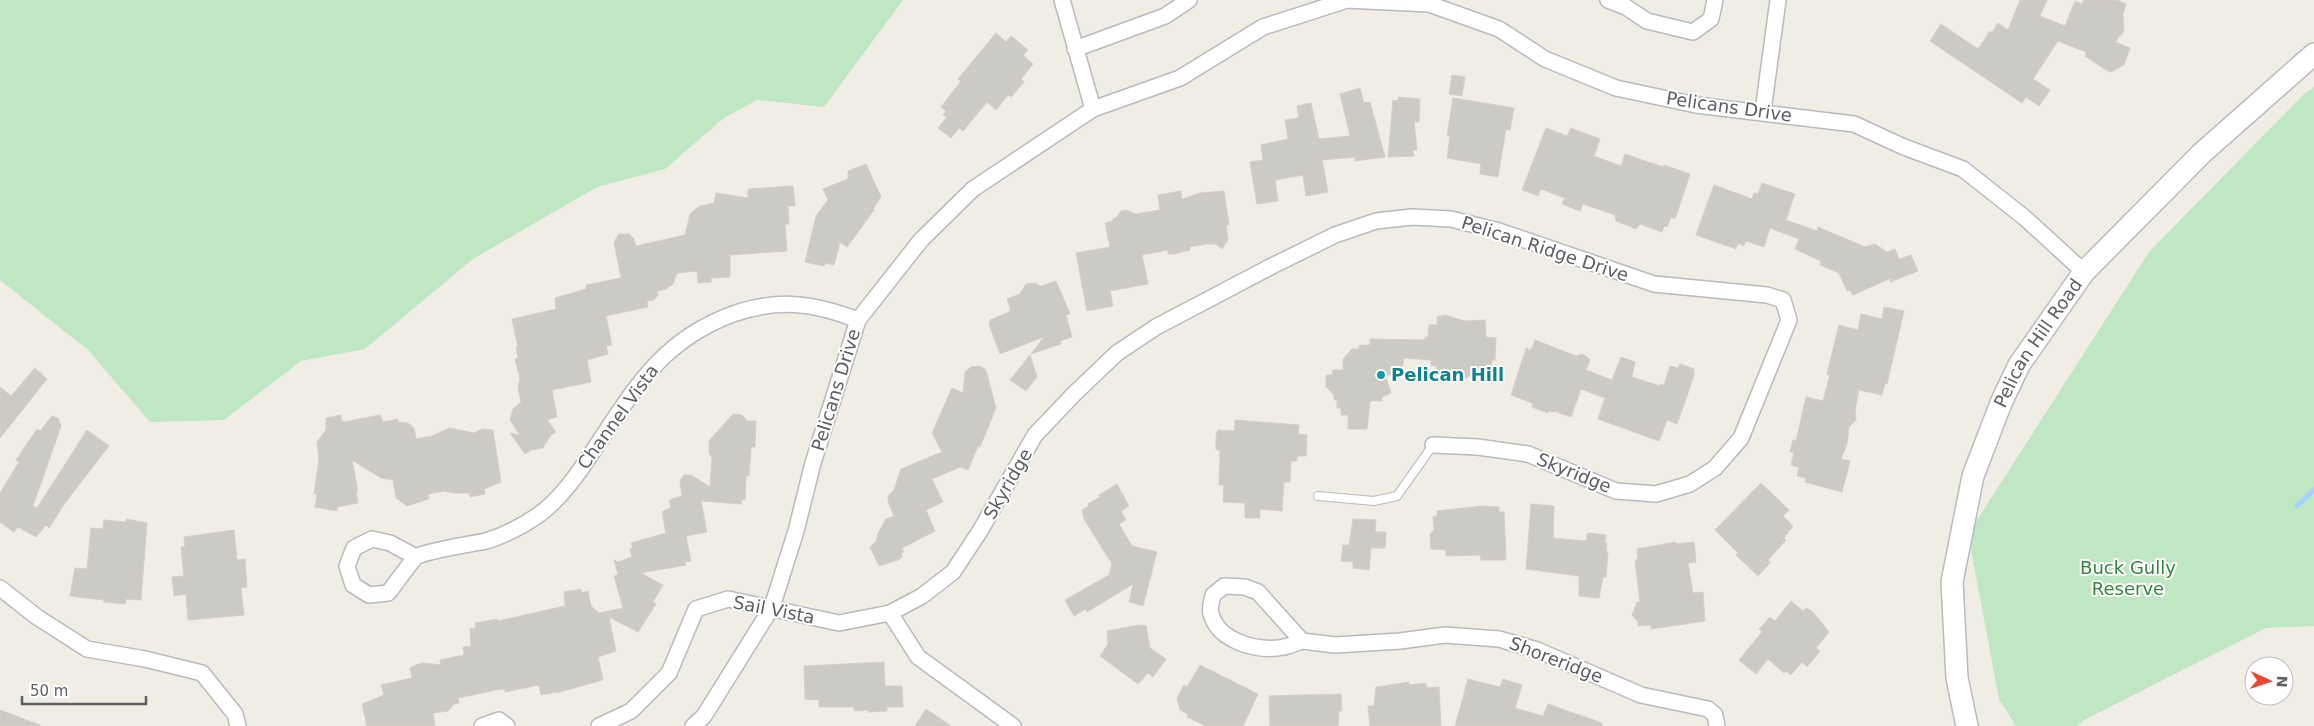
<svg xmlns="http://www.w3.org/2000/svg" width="2314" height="726" viewBox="0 0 2314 726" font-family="'DejaVu Sans',sans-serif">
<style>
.green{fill:#c0e7c3}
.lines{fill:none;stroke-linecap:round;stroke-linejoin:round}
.stream{stroke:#a5d2ff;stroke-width:5}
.building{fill:#cccac4;stroke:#d4d0c3}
.lane-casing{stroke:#b7babf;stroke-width:10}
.street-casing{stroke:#b7babf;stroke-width:18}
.secondary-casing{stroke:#b8bbc1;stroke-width:24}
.lane{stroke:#fff;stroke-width:8}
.street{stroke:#fff;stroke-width:15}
.secondary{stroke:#fff;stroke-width:21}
.culture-dot{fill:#0f9aa8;stroke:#fff;stroke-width:2}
.labels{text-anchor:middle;stroke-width:4;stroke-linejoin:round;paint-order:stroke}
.street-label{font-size:18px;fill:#5c6065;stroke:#fff}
.culture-label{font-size:18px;font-weight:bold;fill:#0d838f;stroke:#fff;text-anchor:start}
.park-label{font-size:18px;fill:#32863c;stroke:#fff}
</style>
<rect width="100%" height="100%" fill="#efede4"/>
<!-- green -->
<g class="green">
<polygon points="0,0 903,0 824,107 757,100 724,118 665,169 597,187 473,259 365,349 301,361 224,420 150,422 88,350 0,280"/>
<polygon points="2314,87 2314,626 2266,628 2084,720 2077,726 2016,726 1999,699 1968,534 2149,252 2305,93"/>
</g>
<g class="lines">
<!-- stream -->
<polyline class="stream" points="2297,506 2314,490"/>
</g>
<!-- building -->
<g class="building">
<polygon points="2020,0 2047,0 2040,16 2065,26 2075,1 2082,4 2084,0 2117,0 2126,4 2123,14 2124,31 2115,42 2130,48 2124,65 2111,72 2106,70 2085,56 2086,52 2058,41 2033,79 2050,90 2039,106 2026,97 2022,103 2013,97 1930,41 1941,24 1978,49 1990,31 1992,33 1998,23 2008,30"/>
<polygon points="996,33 1006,42 1011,36 1028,50 1023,55 1033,64 1021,79 1024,82 1011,97 1008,95 996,110 987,102 963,131 959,128 951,138 938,128 947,117 943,115 946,111 941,107 961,81 958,79"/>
<polygon points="1452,75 1465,77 1462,96 1449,94"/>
<polygon points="1360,88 1364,103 1370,102 1385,157 1355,161 1355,157 1322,160 1328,192 1306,196 1303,175 1275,180 1278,201 1257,204 1250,162 1263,160 1261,145 1288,139 1285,120 1299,118 1297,106 1311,103 1319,139 1350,136 1340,94"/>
<polygon points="1398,97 1420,99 1419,122 1414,122 1417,150 1413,150 1414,156 1388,157 1393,100 1398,101"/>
<polygon points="1453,98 1514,108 1510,130 1506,129 1498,177 1480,174 1481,164 1447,158 1450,136 1447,136"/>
<polygon points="1546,128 1567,136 1571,128 1600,139 1594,156 1621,166 1625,154 1663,167 1664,165 1690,174 1675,219 1671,217 1667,227 1664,226 1662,232 1640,224 1636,229 1616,221 1615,215 1583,204 1580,211 1562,204 1565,198 1541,189 1538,196 1522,190"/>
<polygon points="866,164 881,197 873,209 874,210 847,247 840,242 834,265 825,263 824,266 805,262 816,216 828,200 823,189 848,179 848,171"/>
<polygon points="1762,183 1795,194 1786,220 1817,231 1818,227 1865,247 1875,244 1887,252 1895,249 1899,259 1911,255 1918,271 1890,282 1891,278 1853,295 1850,290 1847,291 1839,273 1820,265 1821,261 1795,249 1799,239 1770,228 1764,247 1746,241 1744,246 1738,243 1736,249 1696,235 1714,185 1752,199 1754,193 1758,194"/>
<polygon points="793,186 795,206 788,206 789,224 785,224 787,251 730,255 730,277 711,278 711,282 698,283 697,271 677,273 673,284 666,289 657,291 658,295 654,300 647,301 648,307 606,316 612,345 606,346 608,354 587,360 591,382 552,390 557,417 547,420 556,432 550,436 543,448 531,450 525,454 510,433 520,435 510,420 513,409 521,402 518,387 520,379 515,359 518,358 516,347 518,347 512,319 556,309 555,298 586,289 586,285 621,278 614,242 619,234 629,234 634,239 636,246 685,235 690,214 700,206 714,203 716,193 748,198 748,189"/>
<polygon points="1181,191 1182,199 1200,193 1224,191 1229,225 1226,225 1228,240 1222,249 1216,244 1206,244 1189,247 1190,250 1174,254 1168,254 1168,250 1142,255 1148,284 1110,291 1113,306 1087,311 1076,253 1110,247 1105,223 1113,221 1113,219 1116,218 1121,211 1126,210 1135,214 1160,210 1158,195"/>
<polygon points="1056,281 1070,314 1066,315 1072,337 1060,341 1061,344 1031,354 1044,337 1000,354 989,324 990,320 1011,311 1007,299 1020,294 1026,284 1034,283 1041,286"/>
<polygon points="1884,307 1904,311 1887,384 1885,383 1882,395 1859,390 1855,410 1856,420 1849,427 1847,444 1841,459 1850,461 1842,492 1805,482 1806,478 1797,476 1799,467 1791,465 1794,453 1790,452 1793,440 1796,441 1806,397 1823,401 1830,375 1827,374 1839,325 1858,330 1861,314 1882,319"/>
<polygon points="1446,315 1464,321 1485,320 1486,337 1496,338 1495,360 1492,360 1491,371 1478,370 1477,377 1467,376 1467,378 1446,377 1447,374 1436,373 1437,366 1431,365 1431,360 1404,358 1401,375 1385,375 1391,393 1382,397 1382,401 1370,401 1367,429 1348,429 1348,415 1341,415 1341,408 1337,408 1337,400 1334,400 1334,395 1326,387 1326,375 1332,375 1333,370 1343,370 1343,359 1352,349 1359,349 1360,345 1370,345 1370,339 1425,340 1425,337 1428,337 1429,325 1437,325 1437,317"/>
<polygon points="1535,340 1576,356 1582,354 1586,356 1590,360 1586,370 1612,380 1621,357 1635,362 1632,377 1660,386 1660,384 1664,385 1670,366 1678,368 1680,364 1694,369 1694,376 1677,424 1667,420 1659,441 1598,419 1605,398 1581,389 1571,417 1554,411 1553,412 1549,411 1548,413 1532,407 1533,404 1530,402 1511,395 1526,348 1531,350"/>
<polygon points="1030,355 1037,377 1026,391 1010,380"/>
<polygon points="979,366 985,369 987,374 996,408 980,447 978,446 968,470 960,467 932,479 943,502 926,510 935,531 902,548 904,552 901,553 902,557 898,560 879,566 870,547 876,542 878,533 886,519 894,516 888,501 888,496 894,490 901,469 942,452 932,433 952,388 963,393 965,372 971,367"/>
<polygon points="35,368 47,379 0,438 0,387 11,396"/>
<polygon points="733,414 742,415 747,421 756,421 755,447 751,447 749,476 746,476 745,500 742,499 741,504 701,501 707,532 686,536 691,561 685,562 686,565 641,573 663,585 653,602 656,604 638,632 609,617 616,651 598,657 603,680 556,693 556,692 541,695 539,685 505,692 505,689 496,690 458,698 459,703 454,704 448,711 433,713 435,726 367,726 362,704 384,695 381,685 412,678 410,668 416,665 423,663 441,665 440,660 464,655 463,647 471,646 470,629 476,628 475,623 497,619 498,621 565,606 564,592 581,589 581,593 588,591 591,606 599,613 623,608 614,576 618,575 614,560 618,562 632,557 630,549 633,548 631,543 666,533 662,512 671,507 669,500 682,496 680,481 684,475 691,475 710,487 712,458 709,453 709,441"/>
<polygon points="341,415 341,420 344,422 380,415 383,422 398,419 398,422 408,423 414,428 416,439 432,436 449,428 474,433 482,429 493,430 501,482 484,489 485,494 470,497 469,493 455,493 443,491 428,494 429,499 407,506 396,498 393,480 381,478 352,460 358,491 356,491 358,503 337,507 337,511 315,507 317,494 314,494 319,460 317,442 326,430 326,418"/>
<polygon points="52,416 58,418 61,426 33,506 37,508 87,430 109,446 65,503 49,528 46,525 36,537 18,527 14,532 0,522 0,493 19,462 16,460 37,429 40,431"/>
<polygon points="1235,420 1299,425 1298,434 1307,435 1306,456 1297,456 1297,461 1291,461 1290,482 1284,482 1282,511 1260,509 1260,518 1245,518 1245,503 1223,502 1224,485 1219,485 1220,450 1216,450 1216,435 1218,430 1234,431"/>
<polygon points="1761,483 1789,510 1783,516 1793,526 1784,538 1786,540 1768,560 1770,563 1758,576 1736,555 1738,553 1715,530"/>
<polygon points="1117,484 1129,506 1121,511 1126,520 1119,524 1132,546 1157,552 1143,606 1129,602 1133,584 1087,612 1086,609 1074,616 1065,600 1109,575 1112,564 1084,519 1082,510 1089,506 1088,504 1100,497 1099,495"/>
<polygon points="1531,504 1554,506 1553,538 1583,541 1587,540 1587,534 1589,533 1606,535 1605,543 1607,543 1606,551 1608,552 1606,577 1603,577 1599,598 1579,596 1579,576 1526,569"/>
<polygon points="1482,506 1499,507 1499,512 1504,512 1506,560 1481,560 1480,555 1446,556 1446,550 1431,549 1430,534 1434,530 1433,517 1437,516 1437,511"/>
<polygon points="126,519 147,523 141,600 126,599 125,604 104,602 104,600 70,596 75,568 87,569 91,528 103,529 104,520 126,522"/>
<polygon points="1353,519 1376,520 1375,532 1386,532 1385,548 1371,548 1369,570 1353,568 1353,562 1341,561 1343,545 1349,545"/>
<polygon points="234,530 237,560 245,559 247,587 241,588 244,615 188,620 186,594 174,596 172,577 184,576 181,547 185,547 184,537"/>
<polygon points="1676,542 1676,544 1694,542 1696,562 1688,563 1693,593 1703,592 1705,621 1651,629 1651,625 1638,626 1638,622 1632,615 1637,602 1640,602 1635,561 1638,558 1637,549"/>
<polygon points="1791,601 1803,611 1806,608 1812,611 1829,632 1816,648 1820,651 1807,667 1802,662 1791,675 1786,671 1784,673 1768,659 1756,674 1739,660 1762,632 1759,629 1770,617 1775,621"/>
<polygon points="1139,625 1139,626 1146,625 1150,648 1166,659 1153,677 1148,673 1138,684 1100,656 1108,644 1107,631"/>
<polygon points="884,662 885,686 902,686 903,707 887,707 887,711 868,712 868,710 854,711 854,707 819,707 819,700 805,699 804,666"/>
<polygon points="1200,665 1258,694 1243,726 1206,726 1187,717 1188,714 1180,710 1177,698 1184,685 1187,687"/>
<polygon points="1468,679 1500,687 1503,679 1522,685 1515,708 1543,716 1548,704 1602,723 1602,726 1455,726"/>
<polygon points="1409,682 1409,685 1426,683 1426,688 1439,687 1441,726 1370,726 1368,706 1374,706 1376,687"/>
<polygon points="1341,694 1342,711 1339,711 1338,726 1270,726 1269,696"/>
<polygon points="926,709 951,726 915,726"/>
<polygon points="0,710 40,725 40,726 0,726"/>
</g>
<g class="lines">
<defs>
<polyline id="lane" points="1318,496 1374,501 1397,496 1433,445"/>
<g id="street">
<polyline points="1062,0 1093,109"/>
<polyline points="1608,0 1626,7 1647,21 1693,32 1711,19 1715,0"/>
<polyline points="1075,49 1165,16 1189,0"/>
<polyline points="1763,111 1778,0"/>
<path d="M416,557L390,543L372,539L354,548L347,566L353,585L369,595L388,593C394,586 412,560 416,557C425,551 472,544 486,541C503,536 522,526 537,516C560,500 578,474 593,451C634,390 660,341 733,314C778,298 814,303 858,320"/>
<polyline points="0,588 37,617 87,649 145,659 202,673 235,714 238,726"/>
<polyline points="890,613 918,657 1013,726"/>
<path d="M1302,641C1296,643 1290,646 1284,647C1258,652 1219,642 1211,614C1209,609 1212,600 1213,595L1224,586L1245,587L1258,592L1302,641L1335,645L1400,641L1445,635L1499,639L1537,650L1641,695L1708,709L1715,715L1717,726"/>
<polyline points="482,726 499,720 507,726"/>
<polyline points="599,726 631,711 669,673 696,609 728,599 839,623 890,613 922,596 953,572 980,531 1035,435 1074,394 1117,353 1156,327 1272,266 1335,235 1376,221 1412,217 1451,219 1499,231 1654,284 1767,295 1783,300 1789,320 1741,438 1715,468 1690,484 1656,494 1616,491 1528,454 1478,447 1433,445"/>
<polyline points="693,726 704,716 772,607 796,531 813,463 858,320 921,240 973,189 1093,109 1180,78 1263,27 1347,0 1429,4 1499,29 1545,59 1616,88 1696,105 1854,124 1904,147 1963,169 2025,218 2084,272"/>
</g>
<g id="secondary">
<path id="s1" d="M1967,726L1957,678L1952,582L1973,476L2001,403L2019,365L2084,272L2202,153L2314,54"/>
</g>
</defs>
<!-- lane casing -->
<use href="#lane" class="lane-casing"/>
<!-- street casing -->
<use href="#street" class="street-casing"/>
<!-- secondary casing -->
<use href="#secondary" class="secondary-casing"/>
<!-- lane -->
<use href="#lane" class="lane"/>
<!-- street -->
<use href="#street" class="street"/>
<!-- secondary -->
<use href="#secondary" class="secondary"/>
</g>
<!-- markers -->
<circle class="culture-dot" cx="1381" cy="375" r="5"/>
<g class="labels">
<!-- street labels -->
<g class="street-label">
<text transform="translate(1729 107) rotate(8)" y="6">Pelicans Drive</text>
<text transform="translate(1545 249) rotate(18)" y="6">Pelican Ridge Drive</text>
<text dy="6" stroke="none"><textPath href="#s1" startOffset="402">Pelican Hill Road</textPath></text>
<text transform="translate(836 390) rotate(-73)" y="6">Pelicans Drive</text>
<text transform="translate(618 417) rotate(-54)" y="6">Channel Vista</text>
<text transform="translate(1574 473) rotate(22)" y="6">Skyridge</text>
<text transform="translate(1008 484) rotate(-60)" y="6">Skyridge</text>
<text transform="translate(774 610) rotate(11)" y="6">Sail Vista</text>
<text transform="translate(1556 660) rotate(21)" y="6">Shoreridge</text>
</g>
<!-- culture labels -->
<g class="culture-label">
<text x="1391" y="381">Pelican Hill</text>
</g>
<!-- park labels -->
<g class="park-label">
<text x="2128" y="574">Buck Gully<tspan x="2128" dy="21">Reserve</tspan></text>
</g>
</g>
<!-- north arrow -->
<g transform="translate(2269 681) rotate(93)"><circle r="24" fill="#ffffff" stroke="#bebfc1"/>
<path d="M0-4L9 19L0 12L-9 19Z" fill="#ee462c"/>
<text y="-8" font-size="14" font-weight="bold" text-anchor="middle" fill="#5c6065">N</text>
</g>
<!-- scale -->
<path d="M22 696v8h124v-8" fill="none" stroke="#5c6065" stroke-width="2.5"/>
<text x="30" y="696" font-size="15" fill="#5c6065" stroke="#ffffff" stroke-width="4" paint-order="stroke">50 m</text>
</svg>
